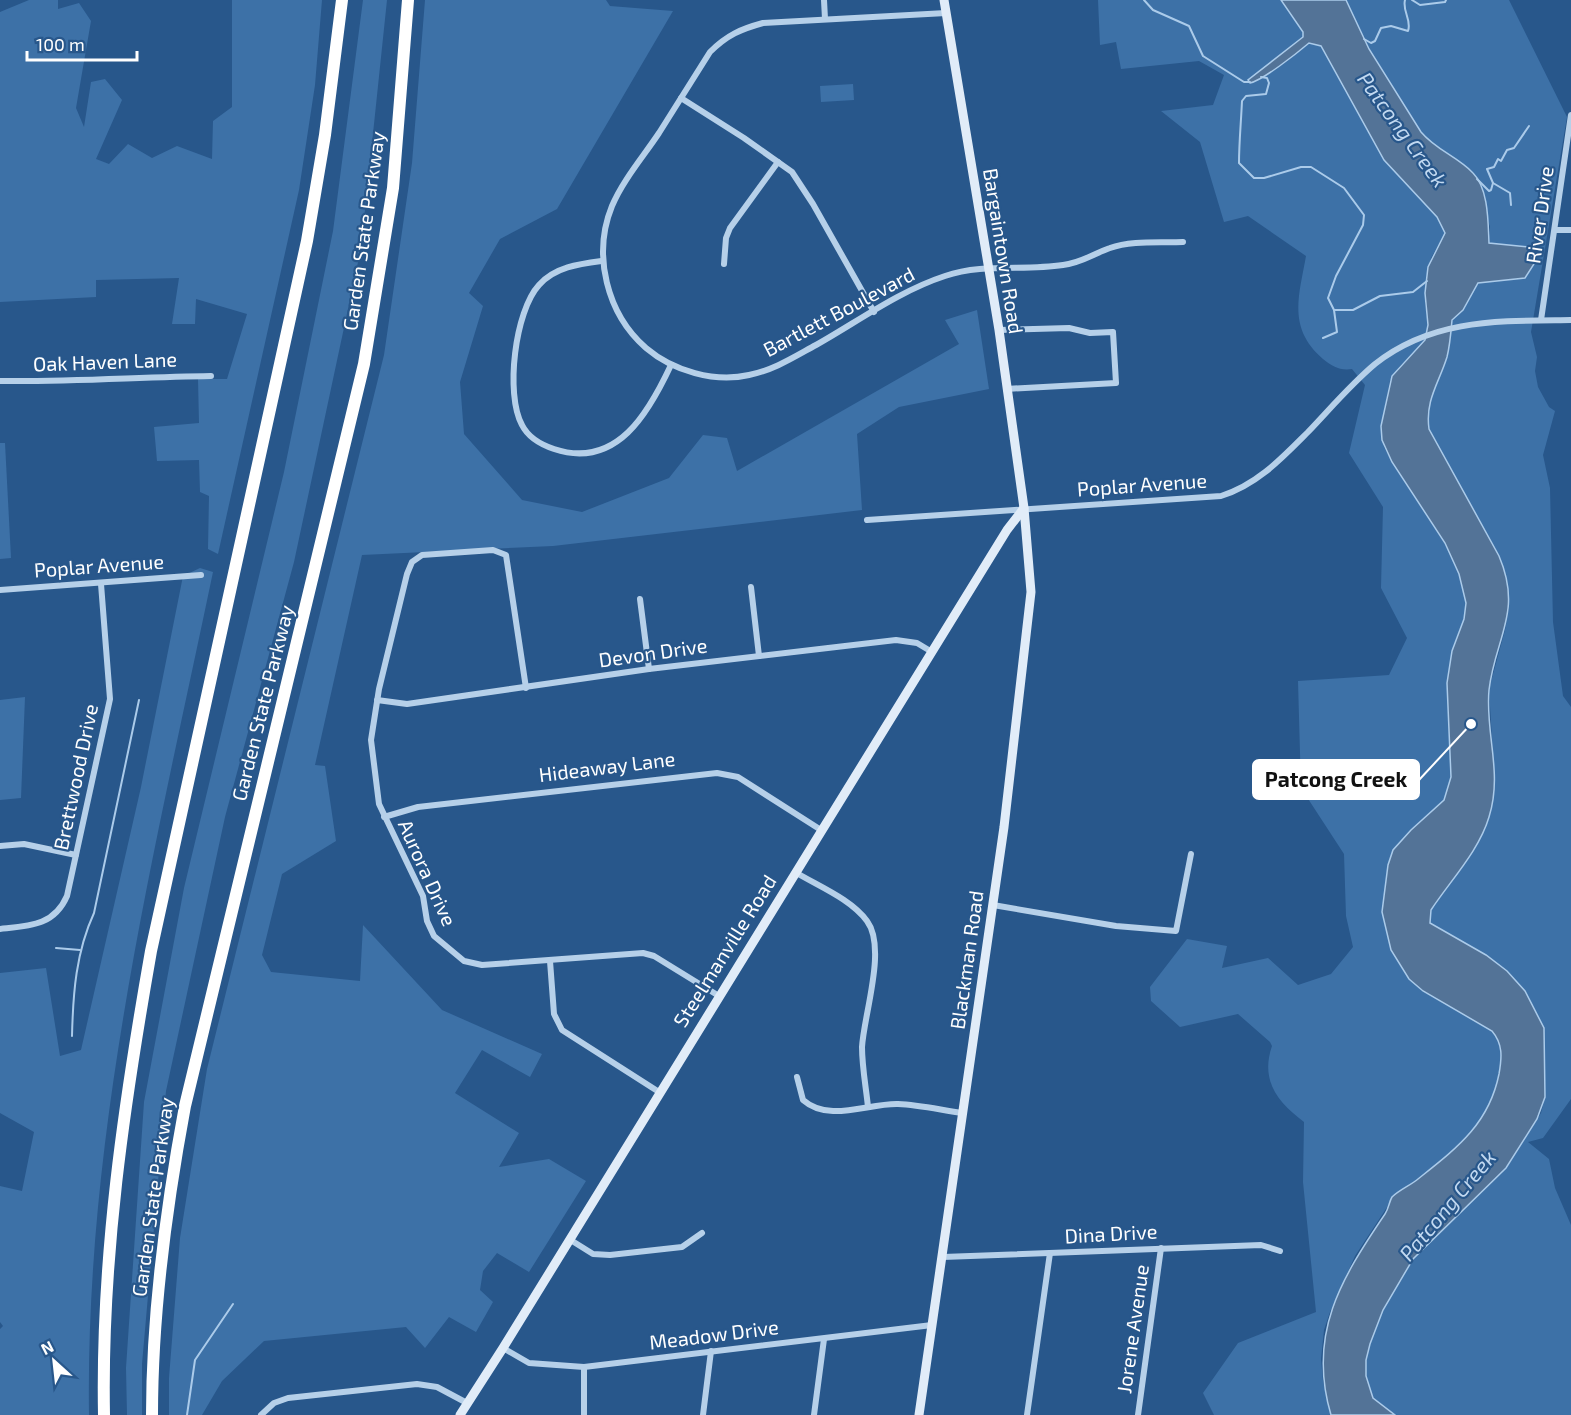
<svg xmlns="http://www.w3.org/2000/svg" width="1571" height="1415" viewBox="0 0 1571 1415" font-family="'Exo 2',sans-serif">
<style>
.green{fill:#3d71a7}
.water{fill:#537397;stroke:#abcbea;stroke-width:1.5}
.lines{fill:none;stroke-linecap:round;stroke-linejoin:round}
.stream{stroke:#abcbea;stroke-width:2}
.street{stroke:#b6d0e9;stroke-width:6}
.secondary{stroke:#e1ecf8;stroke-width:9}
.highway{stroke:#fff;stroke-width:12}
.labels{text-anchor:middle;stroke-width:4.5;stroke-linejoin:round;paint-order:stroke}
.street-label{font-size:20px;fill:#fff;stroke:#28578b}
.water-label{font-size:21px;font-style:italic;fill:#c2d9f1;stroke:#28578b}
.leader{fill:none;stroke:#fff;stroke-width:2}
.callout-dot{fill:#fff;stroke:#28578b;stroke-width:2}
.callout{fill:#fff;stroke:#fff;stroke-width:2}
.callout-label{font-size:21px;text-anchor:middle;font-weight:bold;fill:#111}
</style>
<rect width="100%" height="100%" fill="#28578b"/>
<!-- green -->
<g class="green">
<polygon points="29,0 58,0 58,9 79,3 91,21 76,108 84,127 91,82 105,79 122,100 96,159 109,164 128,144 152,158 177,146 212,159 213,121 232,107 232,0 322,0 315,85 299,190 218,554 208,549 209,496 200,492 199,460 157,461 154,427 199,423 198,379 227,379 247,314 196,299 195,324 172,324 179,278 96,280 96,297 0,302 0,12"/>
<polygon points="363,0 387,0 361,248 294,562 225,817 166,1091 142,1364 142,1415 127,1415 126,1368 144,1102 184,888 284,472 333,231"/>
<polygon points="425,0 606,0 610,6 673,11 557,209 500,239 469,293 483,306 460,382 464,434 522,500 582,512 669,478 703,435 727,438 737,471 959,344 945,320 977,310 989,389 899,407 857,434 862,510 553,546 362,555 315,765 325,766 336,841 282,874 262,955 271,972 360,981 363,925 442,1010 542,1054 530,1077 482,1050 455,1093 519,1133 499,1167 549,1159 586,1181 529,1272 497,1253 483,1271 480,1290 493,1302 476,1332 449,1317 425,1348 406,1327 264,1341 222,1381 202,1415 169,1415 169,1378 180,1238 207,1069 384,355 412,163"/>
<path d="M1098,0H1281L1303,32V37L1248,80L1249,83C1263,80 1296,54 1309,43L1321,46L1384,160L1437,217L1445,233L1431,258L1425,303L1428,325L1425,340L1400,366L1390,381L1381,426L1384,447L1392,462L1445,543L1459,574L1466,603L1464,619L1454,644L1447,683L1451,777L1444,800L1411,830L1393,850L1388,865L1382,912L1391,950L1409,979L1423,991L1492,1031L1500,1041L1501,1062L1496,1087L1484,1117L1472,1133L1418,1180L1395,1195L1355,1256L1330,1312L1324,1330L1321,1359L1323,1381L1331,1415H1214L1203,1393L1238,1343L1316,1312L1303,1182L1304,1122C1278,1102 1260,1081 1272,1046L1270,1042L1238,1014L1180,1027L1151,1001L1150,987L1187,939L1227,946L1222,968L1268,958L1298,985L1331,974L1353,947L1346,916L1344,854L1301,788L1298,681L1389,675L1407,638L1381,588L1383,507L1349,453L1365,385L1352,369C1340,371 1332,366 1323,359C1287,328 1299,296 1306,256L1248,216L1224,222L1200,142L1161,111L1213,105L1224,75L1199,61L1121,69L1116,42L1100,45Z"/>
<path d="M1346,0H1509L1567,117L1531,332L1537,357L1535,371L1538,387L1549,407L1555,411L1543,455L1550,488L1553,622L1563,696L1571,707V1099L1543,1138L1528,1142L1549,1159L1555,1188L1571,1225V1415H1395L1373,1398L1366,1376V1360L1374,1330L1383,1310L1413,1259L1506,1168L1541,1113L1545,1097L1544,1028L1525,991L1507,971L1486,955L1430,923L1431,910L1488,820L1495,790L1489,689L1505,630L1509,608L1507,579L1499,556L1429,429C1425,400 1439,383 1447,357C1450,345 1451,332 1452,320L1463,310L1478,283L1525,278L1528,247L1489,243L1490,227L1473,172L1431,144L1421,132L1369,49Z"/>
<polygon points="853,84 854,100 821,102 820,86"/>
<polygon points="0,443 5,443 11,558 0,559"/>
<path d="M200,568L213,572C155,850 85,1130 89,1415H0V1329L3,1326L0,1322V1186L22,1191L34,1132L0,1113V973L46,968L60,1056L81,1050L141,787L183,576Z"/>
<polygon points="25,697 21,798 0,800 0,700"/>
</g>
<!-- water -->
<path class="water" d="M1281,0H1346L1369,49L1421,132C1436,150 1458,157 1473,173C1489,189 1488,224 1489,243L1528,247L1534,264L1525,278L1478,283L1463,310L1452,320C1451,332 1450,345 1447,357C1439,383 1425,400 1429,429L1499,556C1523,612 1495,638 1489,690C1485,733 1503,773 1489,817C1479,851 1450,881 1431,910L1430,923L1486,955L1507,971L1525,991L1544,1028L1545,1097L1537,1119L1506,1168L1413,1259L1383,1310L1370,1344L1366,1360V1376L1373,1398L1395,1415H1331C1307,1334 1341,1279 1385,1214C1389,1208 1389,1202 1392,1197C1399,1190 1411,1185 1418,1179C1457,1148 1489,1124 1499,1074C1502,1057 1503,1044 1492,1031L1423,991L1409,979L1391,950L1382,912L1388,865L1393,850L1411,830L1444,800L1451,777L1447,683L1452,651L1464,619L1466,603L1459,574L1445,543L1392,462L1382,440L1381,426L1392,376L1425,340L1428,325L1425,293L1428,267L1445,233L1437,217L1384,160L1321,46L1309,43C1296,54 1263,80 1250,83L1248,80L1303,37V32Z"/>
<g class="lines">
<!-- stream -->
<g class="stream">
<polyline points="1144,0 1153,10 1189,26 1203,56 1244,82 1250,82"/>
<polyline points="1412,0 1420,5 1445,2 1446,0"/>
<path d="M1364,39L1371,43L1375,41L1381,28L1391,26L1408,31C1412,20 1402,11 1405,0"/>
<path d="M1261,77L1267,78L1269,83L1266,94L1246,96L1242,101C1241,123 1239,143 1239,163L1254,178H1264L1301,167H1311L1344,188L1364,215L1363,225L1336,276L1328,298L1334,310L1337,332L1323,338"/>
<polyline points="1477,179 1489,191 1491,190 1493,183 1487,169 1494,167 1498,159 1501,161 1507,150 1514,148 1529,126"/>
<polyline points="1493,183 1510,193 1511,205"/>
<polyline points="1334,310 1353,310 1380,296 1413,292 1427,281"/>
<polyline points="56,948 80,950"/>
<path d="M72,1036C73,993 76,952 94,913L139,700"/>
<polyline points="187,1415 195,1360 233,1304"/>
</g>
<!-- street -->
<g class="street">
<polyline points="824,0 825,19"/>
<path d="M946,13L763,23C741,29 727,35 710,52C693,79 676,106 659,133C643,157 623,180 612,206C592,255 607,314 646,348C673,371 715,383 749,375C774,370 794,357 816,345C857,322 899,291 945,276C983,263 1023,271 1063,265C1081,263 1093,254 1110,248C1131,240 1160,243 1183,242"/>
<polyline points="681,98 744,138 792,172 813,204 874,312"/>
<polyline points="1556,230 1571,230"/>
<path d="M602,261C579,264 555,267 539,285C515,311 505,394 522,425C528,437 542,445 554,449C617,470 649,412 671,365"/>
<polyline points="724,264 726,238 730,228 778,162"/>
<polyline points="1541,320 1571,115"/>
<polyline points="999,330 1069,328 1090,333 1113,332 1116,383 1006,389"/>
<path d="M0,381C70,382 140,377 211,376"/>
<path d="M867,520L1221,496C1257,485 1282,458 1308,432C1330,409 1351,384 1375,364C1433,318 1501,321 1571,320"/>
<polyline points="751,587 759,656"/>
<polyline points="0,590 201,575"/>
<polyline points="640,599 649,669"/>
<polyline points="526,688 506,555 493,550 422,555 412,562 407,574 379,689 371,740 379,804 423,896 427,921 434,936 464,961 482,965 643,953 654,956 719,996"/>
<polyline points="377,700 407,704 649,669 896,640 917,643 932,652"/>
<polyline points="384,817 418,807 717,773 738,777 821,830"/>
<polyline points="0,846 24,844 76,855"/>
<path d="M795,872C818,886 851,899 867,921C887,948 864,1014 862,1047C862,1067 866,1087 868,1107"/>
<polyline points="993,905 1116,926 1176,931 1191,854"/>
<path d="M0,929C29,926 54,926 67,896L110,699L101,584"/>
<polyline points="550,961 554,1014 562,1030 659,1092"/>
<path d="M797,1077L803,1100C829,1123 868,1103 898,1104C920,1105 941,1110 963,1113"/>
<polyline points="569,1239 593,1254 610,1255 682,1247 702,1233"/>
<polyline points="943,1257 1261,1245 1280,1251"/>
<polyline points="503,1348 529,1363 584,1367 932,1325"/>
<polyline points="261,1415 274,1403 288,1398 417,1384 437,1387 467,1403"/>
<polyline points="584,1415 584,1367"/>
<polyline points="703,1415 711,1351"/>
<polyline points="814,1415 824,1339"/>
<polyline points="1027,1415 1050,1253"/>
<polyline points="1138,1415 1161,1248"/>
</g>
<!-- secondary -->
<g class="secondary">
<polyline points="460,1415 503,1348 1007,530 1024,508"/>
<polyline points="919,1415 1004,827 1031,592 1024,508 999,330 944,0"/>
</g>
<!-- highway -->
<g class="highway">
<path d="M104,1415C101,1259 124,1104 151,951L307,241L325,135L342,0"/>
<path d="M152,1415C152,1311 166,1208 185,1106L364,364L393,188L408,0"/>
</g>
</g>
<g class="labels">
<!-- street labels -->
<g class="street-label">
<text transform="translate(1540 215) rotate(-82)" y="7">River Drive</text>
<text transform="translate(364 231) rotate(-82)" y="7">Garden State Parkway</text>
<text transform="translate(1003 251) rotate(81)" y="7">Bargaintown Road</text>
<text transform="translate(839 312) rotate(-28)" y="7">Bartlett Boulevard</text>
<text transform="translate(105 362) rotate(-2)" y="7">Oak Haven Lane</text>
<text transform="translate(1142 485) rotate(-4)" y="7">Poplar Avenue</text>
<text transform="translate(99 566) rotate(-4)" y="7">Poplar Avenue</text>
<text transform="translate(653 653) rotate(-8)" y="7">Devon Drive</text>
<text transform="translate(263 703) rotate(-76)" y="7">Garden State Parkway</text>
<text transform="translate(607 767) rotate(-7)" y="7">Hideaway Lane</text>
<text transform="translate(76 777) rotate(-78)" y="7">Brettwood Drive</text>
<text transform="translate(427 873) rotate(66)" y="7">Aurora Drive</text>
<text transform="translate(725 951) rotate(-58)" y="7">Steelmanville Road</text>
<text transform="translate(967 960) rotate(-82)" y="7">Blackman Road</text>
<text transform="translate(153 1197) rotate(-82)" y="7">Garden State Parkway</text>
<text transform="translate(1111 1234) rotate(-3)" y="7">Dina Drive</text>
<text transform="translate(1133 1329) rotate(-82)" y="7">Jorene Avenue</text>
<text transform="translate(714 1335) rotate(-7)" y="7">Meadow Drive</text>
</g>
<!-- water labels -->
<g class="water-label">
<text transform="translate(1402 130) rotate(54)" y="7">Patcong Creek</text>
<text transform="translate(1448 1206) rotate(-50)" y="7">Patcong Creek</text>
</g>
</g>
<!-- callouts -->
<path class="leader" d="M1471 724L1419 780"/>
<circle class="callout-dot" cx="1471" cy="724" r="6"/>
<rect class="callout" x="1253" y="760" width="166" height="39" rx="6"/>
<g class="callout-label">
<text x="1336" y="787">Patcong Creek</text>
</g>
<!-- north arrow -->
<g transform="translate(54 1361) rotate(333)" stroke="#28578b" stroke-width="4.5" paint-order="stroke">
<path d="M0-4.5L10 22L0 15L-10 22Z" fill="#ffffff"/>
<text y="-9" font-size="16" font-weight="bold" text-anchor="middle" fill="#ffffff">N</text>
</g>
<!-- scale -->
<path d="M27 51v9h110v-9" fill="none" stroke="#ffffff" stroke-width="3"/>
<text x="36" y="51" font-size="18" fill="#ffffff" stroke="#28578b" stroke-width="4.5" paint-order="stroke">100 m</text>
</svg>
